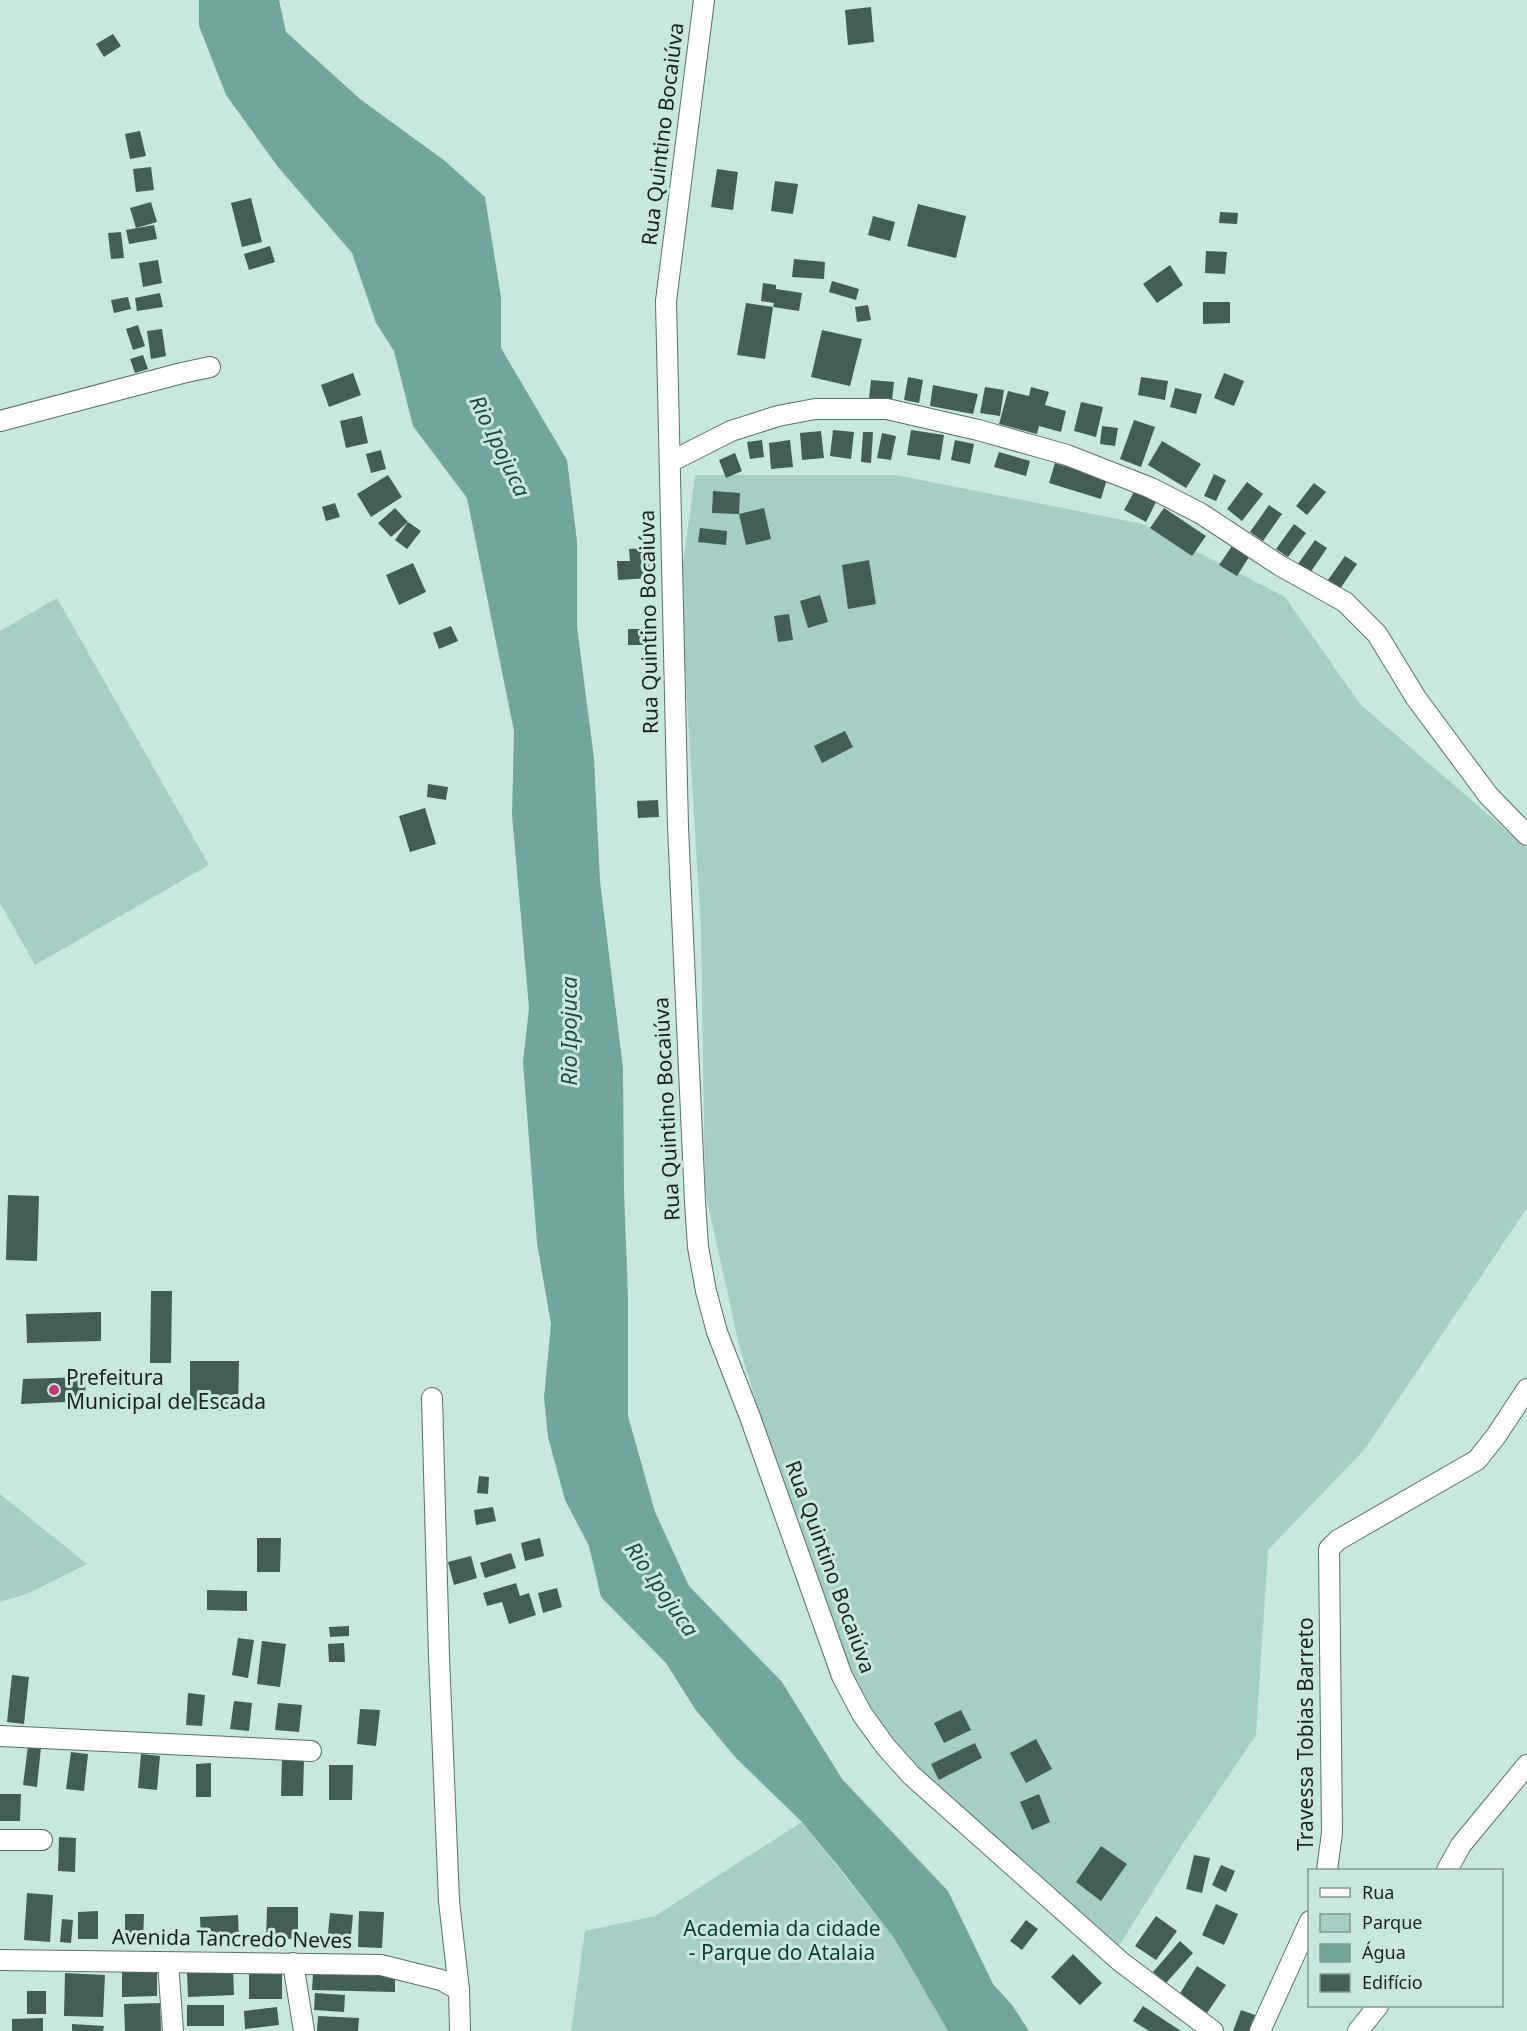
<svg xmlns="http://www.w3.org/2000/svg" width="1527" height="2031" viewBox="0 0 1527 2031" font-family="'Noto Sans',sans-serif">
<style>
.green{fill:#a6cec4}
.water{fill:#71a79a}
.building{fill:#435d57}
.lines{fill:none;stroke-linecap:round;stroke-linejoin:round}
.minor-casing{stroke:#56726b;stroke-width:22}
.minor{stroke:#fff;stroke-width:20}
.poi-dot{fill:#c13874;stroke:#c8e7df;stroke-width:2}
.labels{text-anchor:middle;stroke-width:6;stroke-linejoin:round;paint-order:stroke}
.street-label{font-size:21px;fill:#192422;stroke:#c8e7df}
.poi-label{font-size:21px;fill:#192422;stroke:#c8e7df;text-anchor:start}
.park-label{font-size:21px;fill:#093c33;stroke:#c8e7df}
.water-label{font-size:22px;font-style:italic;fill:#1c4b41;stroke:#c8e7df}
</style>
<rect width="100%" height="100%" fill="#c8e7df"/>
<!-- green -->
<g class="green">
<polygon points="695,475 896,475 1143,524 1285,597 1360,704 1527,848 1527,1208 1364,1450 1268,1550 1256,1735 1180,1848 1117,1949 905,1763 836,1669 739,1345 705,1191 701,929 680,586"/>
<polygon points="57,598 209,865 35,965 0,903 0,631"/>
<polygon points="0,1494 87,1564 27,1594 0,1602"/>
<polygon points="802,1822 894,1938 948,2031 571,2031 585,1931 655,1916"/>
</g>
<!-- water -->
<polygon class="water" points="199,0 279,0 286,32 360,99 445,161 485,197 501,297 501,348 567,460 577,541 577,626 594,759 600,881 623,1068 624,1190 628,1297 628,1416 655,1512 689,1586 782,1682 842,1779 948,1891 993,1984 1012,2005 1029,2031 948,2031 894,1938 843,1872 802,1822 736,1758 695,1709 666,1663 601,1597 589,1546 565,1500 548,1437 544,1397 551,1324 537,1243 523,1062 529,1008 512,815 514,731 467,498 413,426 394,351 376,323 352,253 278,167 226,95 199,26"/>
<!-- building -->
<g class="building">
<polygon points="871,7 874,42 848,45 845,10"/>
<polygon points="113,34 121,46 104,57 96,44"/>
<polygon points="140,131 146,156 130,159 125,134"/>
<polygon points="151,167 154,190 136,192 133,169"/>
<polygon points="717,169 738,172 733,210 711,207"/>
<polygon points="775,181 798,184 793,214 771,211"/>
<polygon points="251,198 262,242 242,247 231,203"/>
<polygon points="151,202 157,222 136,228 130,208"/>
<polygon points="918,204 966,216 956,258 907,246"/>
<polygon points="1220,212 1238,213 1237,224 1219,223"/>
<polygon points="873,216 895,222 890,241 868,235"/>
<polygon points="154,225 157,239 129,244 126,230"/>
<polygon points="121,232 124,258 111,259 108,233"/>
<polygon points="270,246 275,262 249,270 244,254"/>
<polygon points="1206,251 1227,252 1225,274 1205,273"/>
<polygon points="794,259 825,262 824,279 792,277"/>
<polygon points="158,260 162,283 143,287 139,263"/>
<polygon points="1170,265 1183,285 1157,303 1143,284"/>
<polygon points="832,281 859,289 856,300 829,292"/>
<polygon points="763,283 776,285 776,289 802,293 799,311 773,307 774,303 761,301"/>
<polygon points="160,293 163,307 137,311 135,298"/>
<polygon points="128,297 131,309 114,313 111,300"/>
<polygon points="1203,302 1230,302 1230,323 1203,324"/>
<polygon points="746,303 773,307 765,359 737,355"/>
<polygon points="868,305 871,320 857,322 855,307"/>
<polygon points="138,325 145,346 133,350 126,329"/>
<polygon points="162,329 166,356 151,359 147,331"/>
<polygon points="822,330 862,339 850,386 811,377"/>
<polygon points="143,355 148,369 135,373 130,359"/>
<polygon points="353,373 361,395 329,407 321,385"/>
<polygon points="1224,373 1244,381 1234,406 1214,398"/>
<polygon points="908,377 923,380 919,403 904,400"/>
<polygon points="1141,377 1168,381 1165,400 1138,395"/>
<polygon points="871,380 894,382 892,401 869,399"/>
<polygon points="933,385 978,394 973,414 930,406"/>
<polygon points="985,387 1004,390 1000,416 980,413"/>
<polygon points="1031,387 1049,392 1045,405 1066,411 1061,432 1039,426 1037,434 999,424 1008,391 1029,396"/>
<polygon points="1175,388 1202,394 1196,414 1170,407"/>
<polygon points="1081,402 1103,407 1096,437 1074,431"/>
<polygon points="362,416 368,443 346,448 340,421"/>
<polygon points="1134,420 1155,427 1141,467 1120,459"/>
<polygon points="1102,426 1118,428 1115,446 1100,444"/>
<polygon points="833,430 854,432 851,459 830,456"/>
<polygon points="911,430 944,435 940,460 907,455"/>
<polygon points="821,431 824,458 802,460 800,433"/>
<polygon points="863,432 873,432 871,463 861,462"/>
<polygon points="882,433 896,436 891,460 877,458"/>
<polygon points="762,440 764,457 750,459 747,442"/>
<polygon points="790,440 793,467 771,469 769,443"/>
<polygon points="955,440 974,444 970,464 951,460"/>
<polygon points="1162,441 1201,464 1186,488 1148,465"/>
<polygon points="381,450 386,469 371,473 366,454"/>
<polygon points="999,452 1030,461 1026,476 994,467"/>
<polygon points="735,453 742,471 726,478 719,460"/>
<polygon points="1055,463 1107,479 1101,499 1049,483"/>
<polygon points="1214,474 1226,480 1216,501 1204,496"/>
<polygon points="388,475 402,497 371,517 357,494"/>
<polygon points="1247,482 1263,494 1242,521 1227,509"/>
<polygon points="1314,483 1326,492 1307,515 1296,506"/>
<polygon points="1135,490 1156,502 1146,522 1124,510"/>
<polygon points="713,491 740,493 739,514 764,508 771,539 746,545 739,514 712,513"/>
<polygon points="335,503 340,517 326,521 322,507"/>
<polygon points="1269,505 1282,514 1263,541 1250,532"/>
<polygon points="395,508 408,522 391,537 378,523"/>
<polygon points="1164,508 1206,536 1192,556 1150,528"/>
<polygon points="408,522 421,531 407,549 395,540"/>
<polygon points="1294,524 1306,533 1288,557 1276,549"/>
<polygon points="700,528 727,531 726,545 698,542"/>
<polygon points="1315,540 1327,548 1310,573 1298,564"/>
<polygon points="1232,546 1249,557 1237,576 1219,565"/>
<polygon points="643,548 643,560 649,560 650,578 618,580 617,561 630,561 629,549"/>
<polygon points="1345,556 1357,564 1340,589 1328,580"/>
<polygon points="869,560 876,604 848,609 842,565"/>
<polygon points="413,563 426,592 399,605 386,575"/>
<polygon points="820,595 828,622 808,628 800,601"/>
<polygon points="789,614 793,640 778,642 774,616"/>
<polygon points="451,626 458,641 439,649 433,633"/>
<rect x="628" y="629" width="24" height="16"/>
<polygon points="845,731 853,747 822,763 814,746"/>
<polygon points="428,784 448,787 446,800 427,797"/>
<polygon points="658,800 659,817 638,818 637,801"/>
<polygon points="425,808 436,844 410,852 399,816"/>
<polygon points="8,1195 39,1196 37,1261 6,1260"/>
<polygon points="151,1291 172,1291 171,1363 150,1363"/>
<polygon points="101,1312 101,1341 27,1343 26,1314"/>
<polygon points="190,1361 239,1361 238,1411 190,1410"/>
<polygon points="85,1377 86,1401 21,1404 23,1379"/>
<polygon points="479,1476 489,1477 488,1494 477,1493"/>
<polygon points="493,1507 496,1521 476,1525 474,1510"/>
<polygon points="257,1538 281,1538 280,1572 257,1572"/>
<polygon points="540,1538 544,1556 525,1561 521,1543"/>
<polygon points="511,1553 516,1568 485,1578 480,1563"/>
<polygon points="471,1556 477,1578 454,1585 448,1562"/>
<polygon points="516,1583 520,1596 529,1593 536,1615 509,1624 502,1602 487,1606 483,1593"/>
<polygon points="557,1588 562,1607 543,1613 538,1593"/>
<polygon points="207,1590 247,1591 247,1611 207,1610"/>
<polygon points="349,1626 349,1636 330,1637 329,1627"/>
<polygon points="238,1638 254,1640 248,1678 232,1675"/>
<polygon points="262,1641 286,1644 280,1687 257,1684"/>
<polygon points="344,1643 345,1662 329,1662 328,1644"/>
<polygon points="12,1675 29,1677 24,1724 7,1722"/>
<polygon points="188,1693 205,1695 202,1726 186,1725"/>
<polygon points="234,1701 252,1703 249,1731 230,1729"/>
<polygon points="278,1703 302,1705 299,1732 275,1730"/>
<polygon points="360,1709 380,1710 376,1746 357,1744"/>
<polygon points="961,1710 971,1730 944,1743 934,1723"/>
<polygon points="1036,1739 1052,1769 1026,1783 1010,1753"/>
<polygon points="975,1743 982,1758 939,1780 931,1764"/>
<polygon points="28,1746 41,1747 37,1787 23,1785"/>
<polygon points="71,1752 88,1754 84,1791 66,1789"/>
<polygon points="141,1754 160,1756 157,1790 138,1788"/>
<polygon points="282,1758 304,1759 303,1796 281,1796"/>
<polygon points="211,1763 211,1797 196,1797 196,1764"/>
<polygon points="329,1765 353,1765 352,1800 329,1800"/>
<polygon points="0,1794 21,1794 20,1821 0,1821"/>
<polygon points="1039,1794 1050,1822 1032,1830 1020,1802"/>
<polygon points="59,1837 76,1838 75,1872 58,1871"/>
<polygon points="1101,1846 1127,1864 1101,1901 1076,1882"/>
<polygon points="1194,1855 1210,1858 1202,1893 1186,1889"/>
<polygon points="1221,1865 1235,1871 1226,1892 1212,1885"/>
<polygon points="27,1893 53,1895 50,1942 24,1940"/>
<polygon points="1216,1904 1238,1914 1224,1945 1202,1935"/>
<polygon points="267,1907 298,1907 298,1939 266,1939"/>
<polygon points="98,1911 98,1939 78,1939 78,1912"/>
<polygon points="359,1911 384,1912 382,1948 358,1947"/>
<polygon points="330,1913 353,1915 350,1945 327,1943"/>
<polygon points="125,1914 144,1914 143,1941 125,1941"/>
<polygon points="238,1915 239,1939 201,1941 200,1917"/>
<polygon points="1156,1916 1177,1931 1156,1960 1135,1946"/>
<polygon points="62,1919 73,1920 71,1943 60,1942"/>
<polygon points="1026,1920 1038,1929 1022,1950 1010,1941"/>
<polygon points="1180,1941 1193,1953 1166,1983 1153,1972"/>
<polygon points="1073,1954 1102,1983 1080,2005 1051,1977"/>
<polygon points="1197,1966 1226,1985 1207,2013 1179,1995"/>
<rect x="249" y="1967" width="33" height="32"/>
<polygon points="233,1970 234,1995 188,1997 187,1973"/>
<polygon points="122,1971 157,1971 157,1996 122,1997"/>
<polygon points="65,1973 105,1975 103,2017 64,2016"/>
<polygon points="313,1974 395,1976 395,1992 312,1990"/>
<rect x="27" y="1991" width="19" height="23"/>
<polygon points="315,1993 345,1995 344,2012 314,2010"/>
<polygon points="160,2003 161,2031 125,2031 124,2004"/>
<rect x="187" y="2005" width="37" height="21"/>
<polygon points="1143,2006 1181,2031 1149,2031 1133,2021"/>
<polygon points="277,2007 279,2025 245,2029 244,2011"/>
<polygon points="1241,2010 1255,2015 1249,2031 1233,2031"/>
<polygon points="318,2016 359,2018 358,2031 317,2031"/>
<polygon points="43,2018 43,2031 12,2031 12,2019"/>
<polygon points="72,2024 104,2026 103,2031 72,2031"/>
</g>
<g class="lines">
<defs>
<g id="minor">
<polyline points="704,0 666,301 678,827 695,1201 698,1247 706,1291 717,1332 750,1417 842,1676 862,1714 886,1747 911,1775 1121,1962 1213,2031"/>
<polyline points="0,421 182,373 210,367"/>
<polyline points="670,462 731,431 778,416 815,409 887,409 978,430 1067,455 1151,488 1200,513 1279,565 1345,602 1377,634 1416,698 1488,795 1527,835"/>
<polyline points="432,1398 439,1656 449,1901 459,1990 460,2031"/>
<polyline points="0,1736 311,1751"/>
<polyline points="0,1840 42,1840"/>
<polyline points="1327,1870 1332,1833 1329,1549 1338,1540 1477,1460 1496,1436 1527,1389"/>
<polyline points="1447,1870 1461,1845 1527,1765"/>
<polyline points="0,1960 381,1965 441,1980 459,1990"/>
<polyline points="168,1963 173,2031"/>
<polyline points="293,1963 304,2031"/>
<polyline points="1260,2031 1310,1921"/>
<polyline points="1358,2031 1378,2006"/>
</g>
</defs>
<!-- minor casing -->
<use href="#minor" class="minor-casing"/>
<!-- minor -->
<use href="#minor" class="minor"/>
</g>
<!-- markers -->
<circle class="poi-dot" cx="54" cy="1390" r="6"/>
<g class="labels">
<!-- street labels -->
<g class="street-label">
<text transform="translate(663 134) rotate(-83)" y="7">Rua Quintino Bocaiúva</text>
<text transform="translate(649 622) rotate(-91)" y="7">Rua Quintino Bocaiúva</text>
<text transform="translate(667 1109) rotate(-93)" y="7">Rua Quintino Bocaiúva</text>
<text transform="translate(830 1567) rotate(70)" y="7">Rua Quintino Bocaiúva</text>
<text transform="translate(1306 1734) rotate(-90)" y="7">Travessa Tobias Barreto</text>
<text transform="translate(232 1939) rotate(1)" y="7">Avenida Tancredo Neves</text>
</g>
<!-- poi labels -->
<g class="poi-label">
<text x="66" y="1385">Prefeitura<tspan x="66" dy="24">Municipal de Escada</tspan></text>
</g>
<!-- park labels -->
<g class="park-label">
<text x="782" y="1936">Academia da cidade<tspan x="782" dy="24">- Parque do Atalaia</tspan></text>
</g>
<!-- water labels -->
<g class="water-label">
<text transform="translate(500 446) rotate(64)" y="8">Rio Ipojuca</text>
<text transform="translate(569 1031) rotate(-90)" y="8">Rio Ipojuca</text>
<text transform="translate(662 1589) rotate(55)" y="8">Rio Ipojuca</text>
</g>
</g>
<!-- legend -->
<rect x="1308" y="1869" width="195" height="138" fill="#c8e7df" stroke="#829993" stroke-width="1.5"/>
<rect x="1320" y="1888" width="30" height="9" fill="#ffffff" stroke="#829993" stroke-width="1.5"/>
<text x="1362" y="1899" font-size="18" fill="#192422">Rua</text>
<rect x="1320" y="1914" width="30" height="18" fill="#a6cec4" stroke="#829993" stroke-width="1.5"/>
<text x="1362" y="1929" font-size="18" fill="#192422">Parque</text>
<rect x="1320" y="1944" width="30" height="18" fill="#71a79a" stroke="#829993" stroke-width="1.5"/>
<text x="1362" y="1959" font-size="18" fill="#192422">Água</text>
<rect x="1320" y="1974" width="30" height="18" fill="#435d57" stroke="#829993" stroke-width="1.5"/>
<text x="1362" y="1989" font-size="18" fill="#192422">Edifício</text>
</svg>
